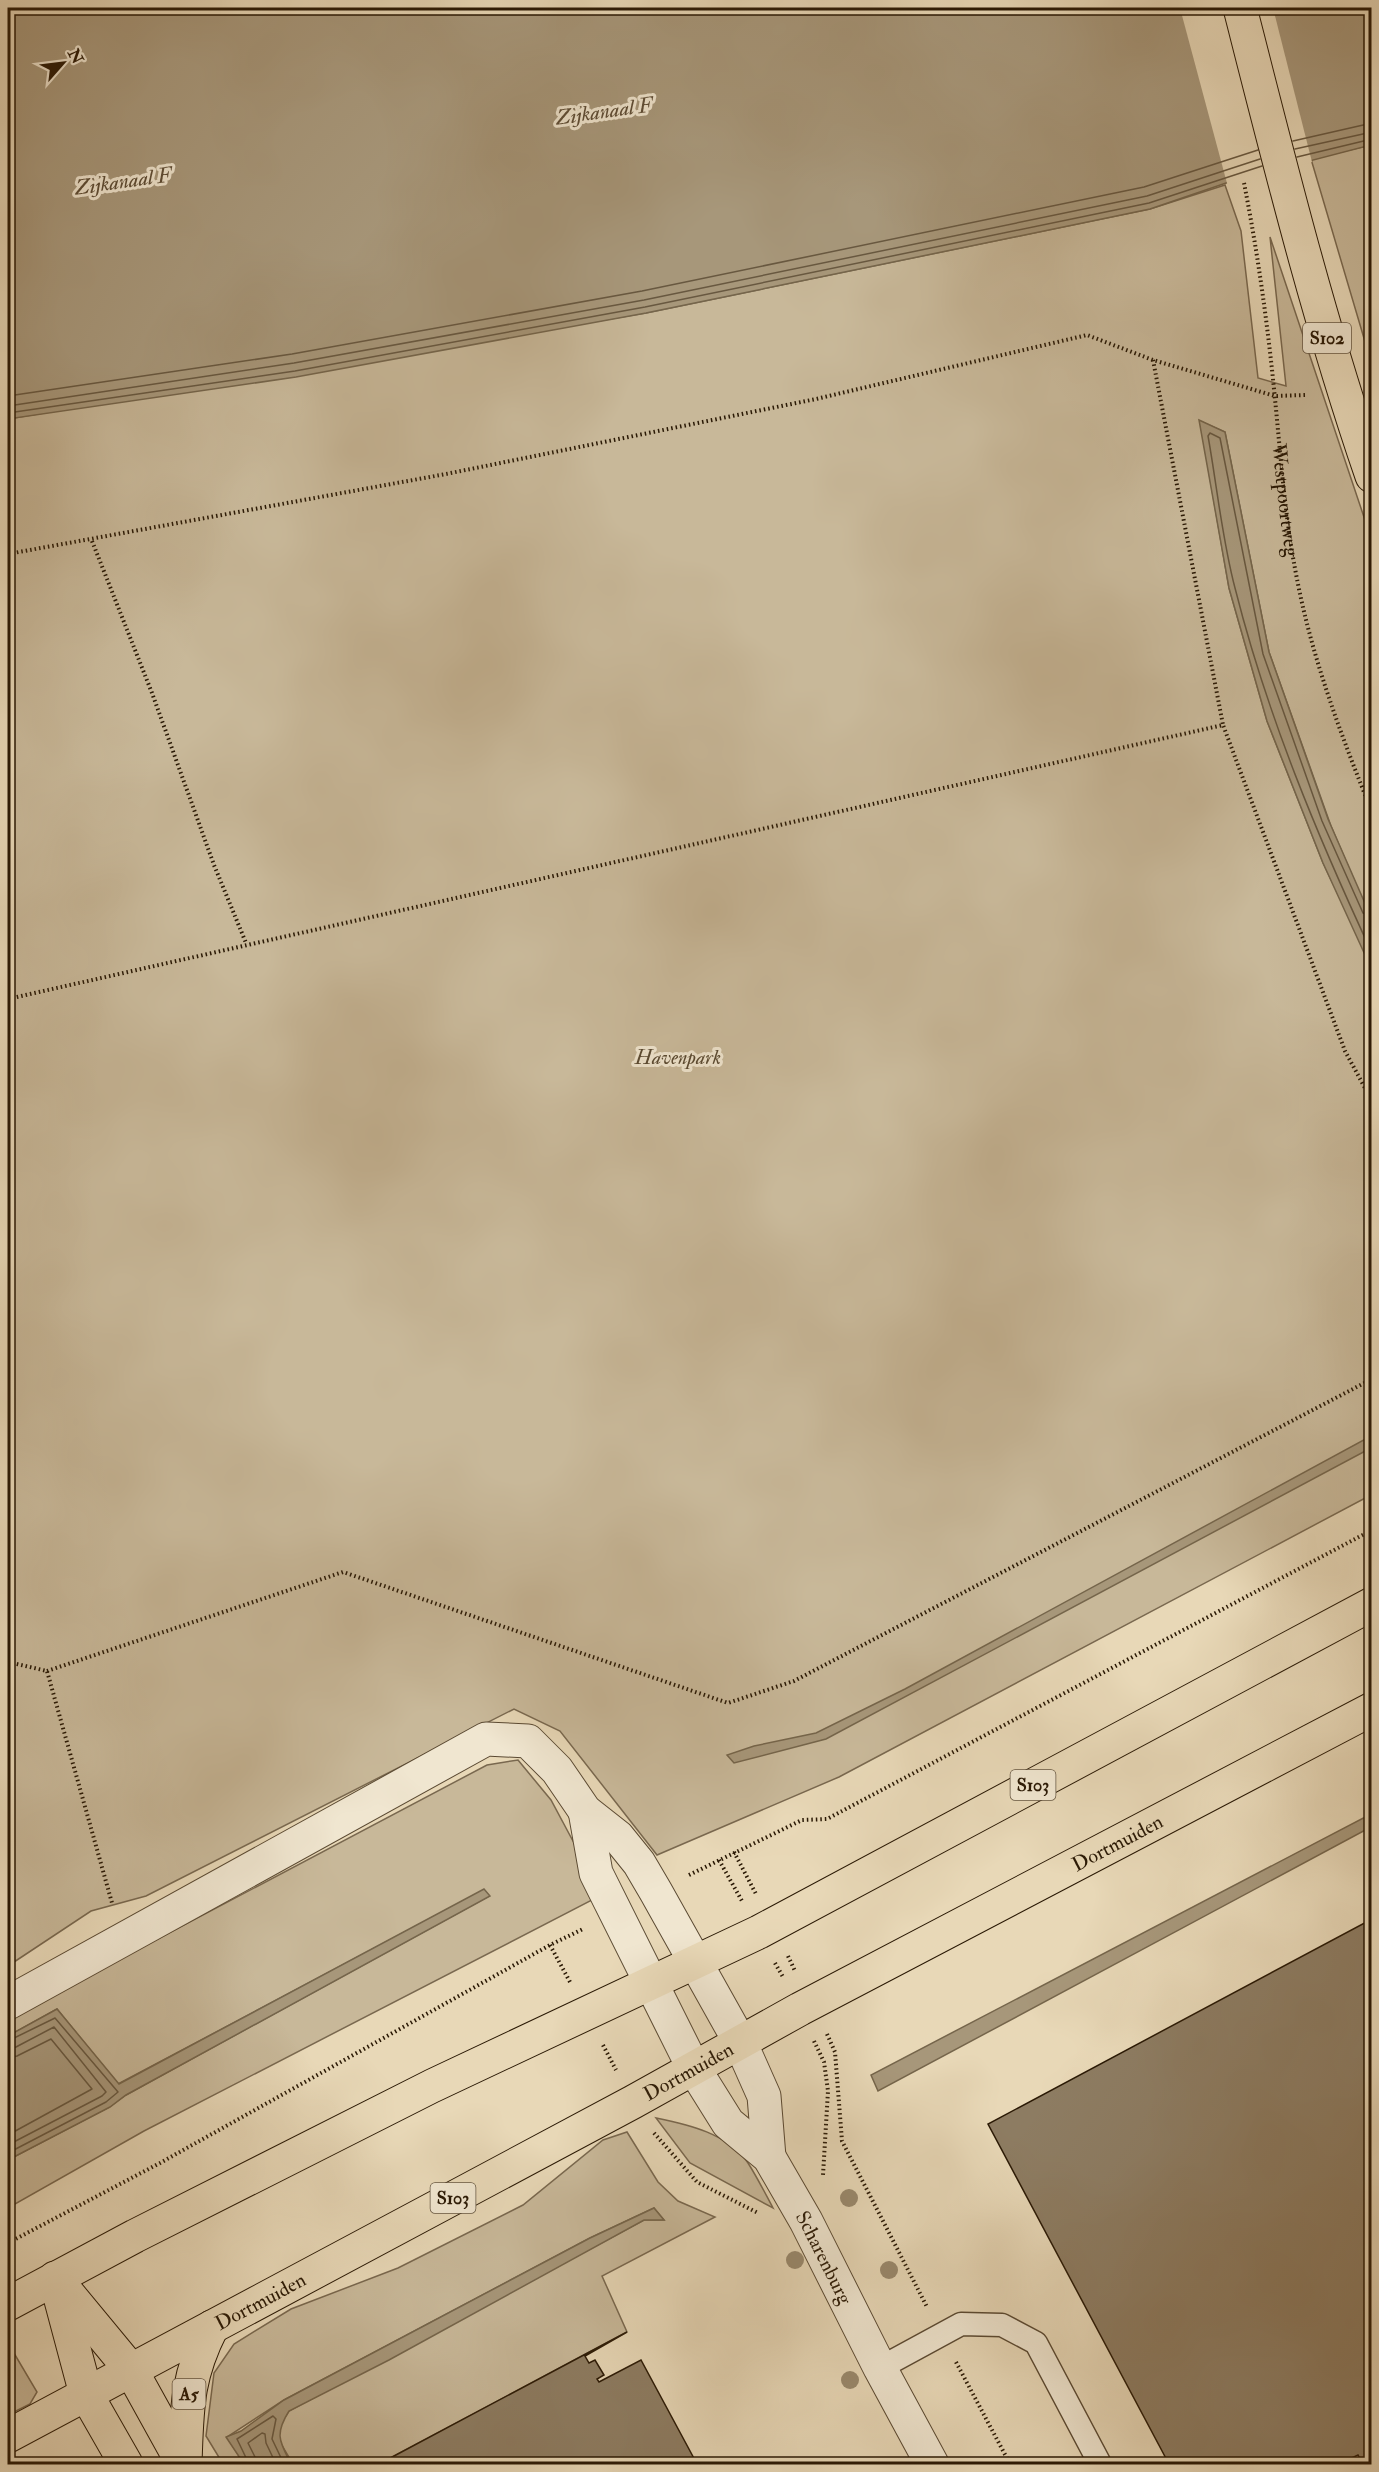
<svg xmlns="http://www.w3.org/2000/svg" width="1379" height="2472" viewBox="0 0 1379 2472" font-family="'IM FELL Double Pica',serif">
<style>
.green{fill:#c8b899;stroke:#79684f;stroke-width:1.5}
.water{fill:#a7977a;stroke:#75654b;stroke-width:1.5}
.pier{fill:#e8d8b7}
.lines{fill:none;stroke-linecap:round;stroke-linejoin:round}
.shore{stroke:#685840;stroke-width:1.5}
.building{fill:#8d7c62;stroke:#2a1905;stroke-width:1.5}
.service-casing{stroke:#5a4932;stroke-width:25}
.minor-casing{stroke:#5a4932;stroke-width:35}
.primary-casing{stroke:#2a1905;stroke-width:35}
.motorway-casing{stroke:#2a1905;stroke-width:35}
.path{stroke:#2a1905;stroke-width:4;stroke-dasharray:1.5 3;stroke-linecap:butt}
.service{stroke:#f0e6d0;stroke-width:22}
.minor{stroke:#f0e6d0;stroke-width:33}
.primary{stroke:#e8d8b7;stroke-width:33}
.motorway{stroke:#e8d8b7;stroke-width:33}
.tree{fill:#99896d}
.labels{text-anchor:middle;stroke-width:6;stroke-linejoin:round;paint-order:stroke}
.shield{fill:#f0e6d0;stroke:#655642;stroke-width:1.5}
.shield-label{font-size:18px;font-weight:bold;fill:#2a1905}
.street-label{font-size:20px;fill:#2a1905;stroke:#f0e6d0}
.park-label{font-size:20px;font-style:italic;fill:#594931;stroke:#f0e6d0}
.water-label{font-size:21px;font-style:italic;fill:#5c4b34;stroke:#f0e6d0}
</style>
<rect width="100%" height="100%" fill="#e8d8b7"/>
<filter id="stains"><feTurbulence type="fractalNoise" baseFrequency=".00333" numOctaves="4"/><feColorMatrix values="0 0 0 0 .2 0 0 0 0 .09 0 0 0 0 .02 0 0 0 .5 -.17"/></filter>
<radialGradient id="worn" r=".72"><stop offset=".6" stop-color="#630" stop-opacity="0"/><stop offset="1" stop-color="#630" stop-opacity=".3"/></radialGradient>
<!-- green -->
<g class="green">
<polygon points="1371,145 1371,362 1311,159"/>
<polygon points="1225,185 1241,231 1258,378 1286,386 1270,237 1371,538 1371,920 1331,826 1269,652 1225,432 1200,421 1229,588 1267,721 1323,863 1371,963 1371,1495 839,1777 657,1855 560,1731 514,1709 146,1896 91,1911 8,1966 8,419 646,313 1150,209"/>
<polygon points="518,1760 551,1800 574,1843 594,1899 144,2131 8,2208 8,2160 109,2107 126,2095 489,1896 484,1890 118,2084 57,2009 8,2036 8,2018 487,1765"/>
<path d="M656,2118C689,2125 727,2133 748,2163C757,2177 765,2193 773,2208L690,2163Z"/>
<polygon points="627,2132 658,2182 678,2201 715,2217 602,2276 627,2332 379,2464 293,2464 278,2439 281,2423 289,2411 644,2220 664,2220 654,2208 590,2238 284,2400 227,2437 244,2464 223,2464 206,2436 214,2373 234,2344 291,2309 398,2268 523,2205 603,2140"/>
<polygon points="8,2343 37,2392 30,2404 8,2415"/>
</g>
<!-- water -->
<g class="water">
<polygon points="8,8 1371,8 1371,145 1232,181 1150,209 646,313 296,377 8,419"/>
<polygon points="1199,420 1225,432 1269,652 1328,819 1371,917 1371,968 1323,863 1267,721 1229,588"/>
<polygon points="1371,1436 1371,1448 826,1739 734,1763 727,1755 754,1746 816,1733 905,1689"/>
<polygon points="1371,1814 1371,1827 878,2091 871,2075"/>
<polygon points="484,1889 490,1896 126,2095 110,2107 8,2160 8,2036 57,2009 119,2084"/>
<path d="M654,2208L664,2220H644L389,2360L289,2411C274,2435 280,2442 291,2464H244L226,2437L241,2431L284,2400L590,2238Z"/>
</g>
<!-- pier -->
<polygon class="pier" points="1180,8 1273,8 1312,162 1228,187"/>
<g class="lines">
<!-- shore -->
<g class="shore">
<polyline points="1293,141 1372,123"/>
<polyline points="1295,149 1372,132"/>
<polyline points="1297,157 1372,139"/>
<polyline points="8,396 292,354 642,291 1144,187 1258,150"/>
<polyline points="8,406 294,363 644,300 1147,196 1260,159"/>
<polyline points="8,413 295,371 645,307 1149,203 1262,166"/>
<path d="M1372,917L1363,913L1322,821L1263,654L1220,438L1210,433L1208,436C1217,486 1222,539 1235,588C1267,715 1317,835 1372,953"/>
<polyline points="8,2041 55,2018 118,2092 106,2102 8,2153"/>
<polyline points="8,2049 16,2047 54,2027 106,2092 102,2096 8,2145"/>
<polyline points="8,2058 17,2056 51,2039 92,2089 8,2135"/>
<polyline points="249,2464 237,2439 273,2416 276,2419 272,2439 284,2464"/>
<polyline points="257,2464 255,2457 248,2443 262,2433 265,2434 266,2443 276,2464"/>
</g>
</g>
<!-- building -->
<g class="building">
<polygon points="1372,1919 1372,2464 1363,2464 1358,2455 1339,2464 1169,2464 988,2124"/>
<polygon points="627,2332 585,2356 589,2363 595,2360 604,2375 597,2379 599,2382 641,2360 697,2464 379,2464"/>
</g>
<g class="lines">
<defs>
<polyline id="service" points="880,2368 961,2324 1002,2325 1036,2343 1100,2464"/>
<g id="minor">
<path id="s2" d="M585,1811L596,1873L693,2067L728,2123L769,2157L806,2221L880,2368L932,2464"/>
<polyline points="8,2003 486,1739 528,1741 557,1770 585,1811 618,1837 639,1863 656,1892 740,2042 764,2096 769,2157"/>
</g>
<g id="primary">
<path d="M1240,8C1280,165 1319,322 1372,476"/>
<polyline points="8,2304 135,2236 432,2086 759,1932 1372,1604"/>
<path id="s3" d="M8,2436L633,2102L800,2009L1372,1709"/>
</g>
<g id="motorway">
<polyline points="55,2278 131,2370 183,2464"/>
<polyline points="58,2289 86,2394 126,2464"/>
<path d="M185,2464C187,2409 186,2378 212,2327"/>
</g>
</defs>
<!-- service casing -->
<use href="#service" class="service-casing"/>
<!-- minor casing -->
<use href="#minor" class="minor-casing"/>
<!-- primary casing -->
<use href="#primary" class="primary-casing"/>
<!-- motorway casing -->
<use href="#motorway" class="motorway-casing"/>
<!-- path -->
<g class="path">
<path id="s1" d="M1244,183C1258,254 1268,327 1275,399C1281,459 1285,519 1297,579C1312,658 1342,738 1372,812"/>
<polyline points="1153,360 1223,725"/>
<polyline points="92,541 152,693 214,865 246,943"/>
<polyline points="8,554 446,474 816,399 1087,335 1153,360 1275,396 1306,395"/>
<polyline points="8,999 1223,725 1345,1051 1372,1101"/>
<polyline points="8,1662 47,1671 112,1903"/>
<polyline points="47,1671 343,1572 728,1703 794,1681 1372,1379"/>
<polyline points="734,1852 756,1894"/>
<polyline points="719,1860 742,1901"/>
<polyline points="689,1875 802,1820 827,1819 1372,1530"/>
<polyline points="550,1945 570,1982"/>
<polyline points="788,1956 795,1971"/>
<polyline points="775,1963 783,1977"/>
<polyline points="827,2034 835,2052 842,2141 927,2307"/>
<polyline points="814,2041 824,2062 828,2091 823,2175"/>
<polyline points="603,2045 616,2070"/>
<polyline points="654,2133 697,2182 758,2213"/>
<polyline points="8,2243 160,2163 550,1945 583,1929"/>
<polyline points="956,2362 1010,2464"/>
</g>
<!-- service -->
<use href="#service" class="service"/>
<!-- minor -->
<use href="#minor" class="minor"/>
<!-- primary -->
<use href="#primary" class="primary"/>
<!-- motorway -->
<use href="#motorway" class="motorway"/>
</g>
<!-- trees -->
<g class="tree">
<circle cx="849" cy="2198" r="9"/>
<circle cx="795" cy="2260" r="9"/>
<circle cx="889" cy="2270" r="9"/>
<circle cx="850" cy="2380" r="9"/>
</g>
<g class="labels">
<!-- shield labels -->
<g class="shield">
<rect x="1303" y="323" width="48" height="30" rx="4.5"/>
<rect x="1010.5" y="1770" width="45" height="30" rx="4.5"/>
<rect x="430.5" y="2183" width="45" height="30" rx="4.5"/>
<rect x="172.5" y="2379" width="33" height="30" rx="4.5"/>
</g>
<g class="shield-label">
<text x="1327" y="344">S102</text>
<text x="1033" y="1791">S103</text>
<text x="453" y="2204">S103</text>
<text x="189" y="2400">A5</text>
</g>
<!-- street labels -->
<g class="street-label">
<text dy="7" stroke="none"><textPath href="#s1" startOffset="320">Westpoortweg</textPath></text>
<text dy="7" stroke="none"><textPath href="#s3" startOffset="1258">Dortmuiden</textPath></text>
<text dy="7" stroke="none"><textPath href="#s3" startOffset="772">Dortmuiden</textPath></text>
<text dy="7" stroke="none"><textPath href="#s2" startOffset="514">Scharenburg</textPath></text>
<text dy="7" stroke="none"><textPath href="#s3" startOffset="286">Dortmuiden</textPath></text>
</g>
<!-- park labels -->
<g class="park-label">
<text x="678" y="1064">Havenpark</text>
</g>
<!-- water labels -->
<g class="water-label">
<text transform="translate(604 111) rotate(-8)" y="7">Zijkanaal F</text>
<text transform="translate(123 181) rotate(-8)" y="7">Zijkanaal F</text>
</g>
</g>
<!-- margin -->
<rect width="1379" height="2472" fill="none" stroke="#e8d8b7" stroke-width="30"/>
<rect x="9" y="9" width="1361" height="2454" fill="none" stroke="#2a1905" stroke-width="3"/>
<rect x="15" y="15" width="1349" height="2442" fill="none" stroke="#2a1905" stroke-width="1.5"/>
<!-- north arrow -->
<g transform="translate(63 63) rotate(62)" stroke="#f0e6d0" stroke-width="4.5" paint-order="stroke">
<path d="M0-4.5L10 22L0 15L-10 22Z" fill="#2a1905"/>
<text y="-9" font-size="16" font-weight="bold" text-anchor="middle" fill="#2a1905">N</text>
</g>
<rect width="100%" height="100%" filter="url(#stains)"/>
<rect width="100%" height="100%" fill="url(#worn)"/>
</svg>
